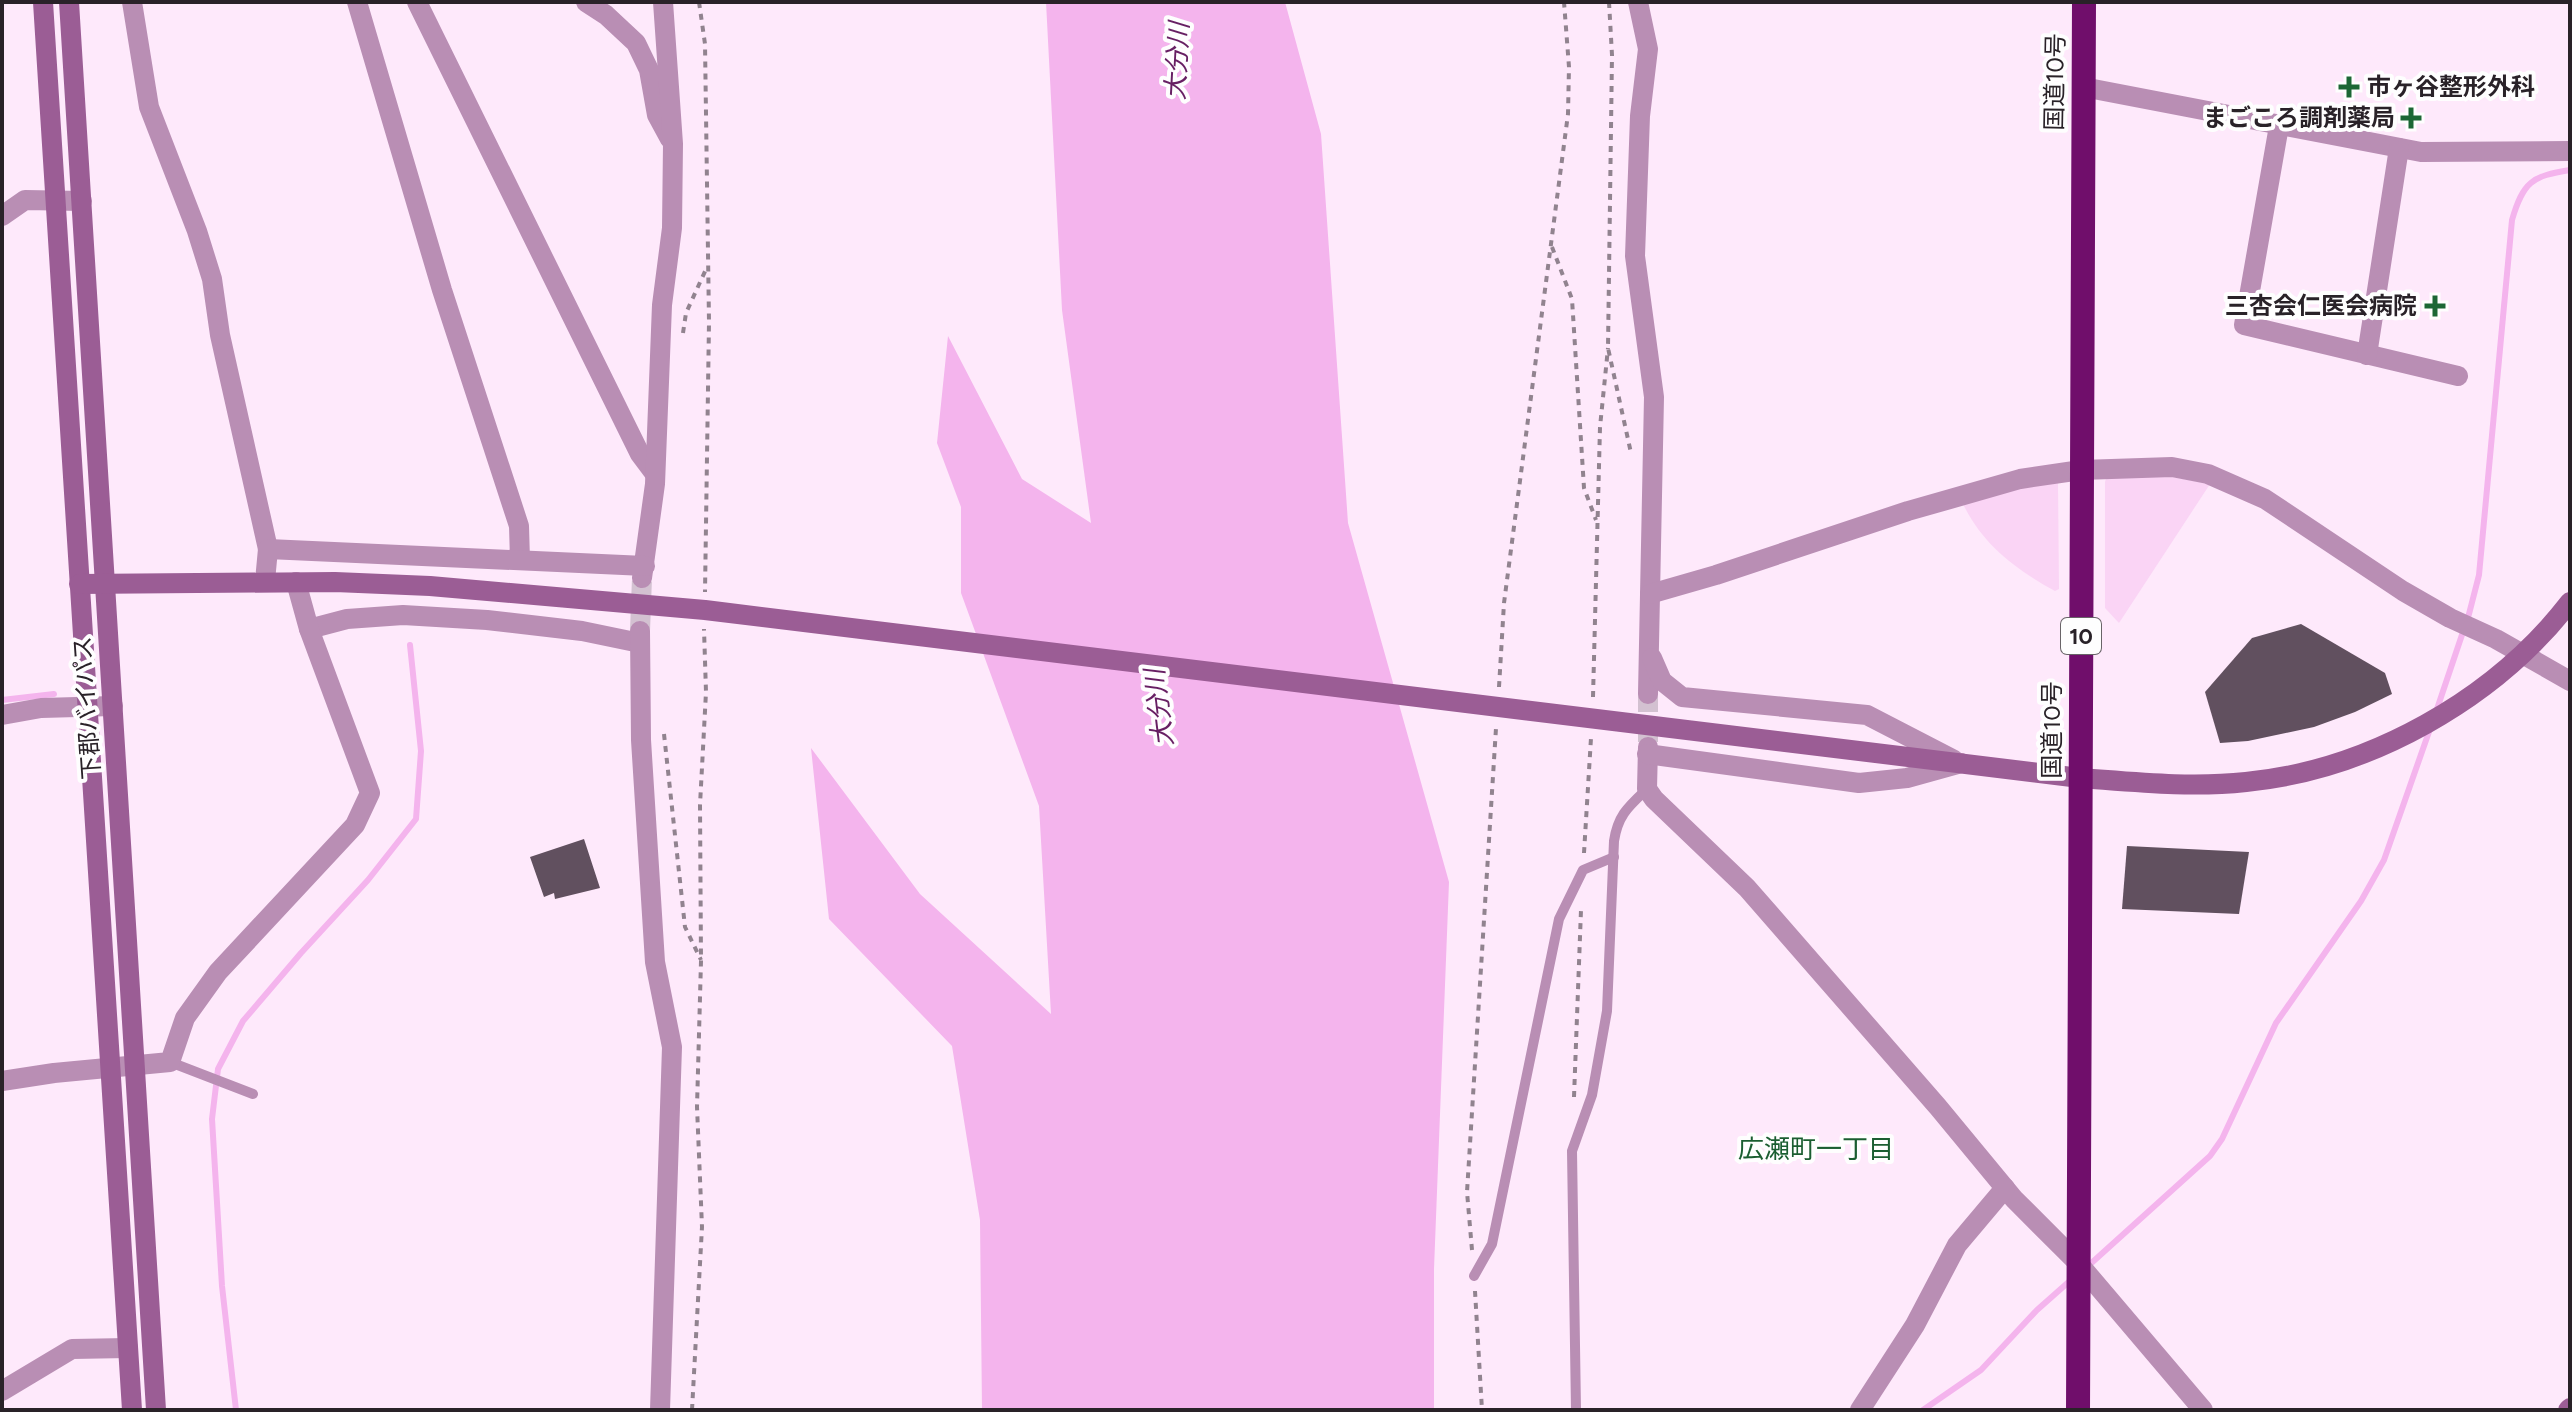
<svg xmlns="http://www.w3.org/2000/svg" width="2572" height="1412" viewBox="0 0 2572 1412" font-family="Figtree,'Noto Sans JP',sans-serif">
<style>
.green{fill:#fad4f5}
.water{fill:#f4b4ed}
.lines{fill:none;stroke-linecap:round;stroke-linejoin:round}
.stream{stroke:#f4b4ed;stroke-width:6}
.building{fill:#61505f}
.street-tunnel{stroke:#d3c1d1;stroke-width:20;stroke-dasharray:20 10;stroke-linecap:butt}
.path{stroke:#91838f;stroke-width:4;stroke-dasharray:6 6;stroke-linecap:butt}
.lane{stroke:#b98eb4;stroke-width:10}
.street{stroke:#b98eb4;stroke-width:20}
.secondary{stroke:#9b5d95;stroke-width:20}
.highway{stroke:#700e6b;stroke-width:24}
.poi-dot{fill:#1c6735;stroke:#fefefe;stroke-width:3}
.labels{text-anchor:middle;stroke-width:8;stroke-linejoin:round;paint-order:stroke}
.shield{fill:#fefefe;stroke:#696468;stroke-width:2}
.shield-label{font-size:22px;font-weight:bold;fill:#292228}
.street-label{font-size:24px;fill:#292228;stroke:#fefefe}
.poi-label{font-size:24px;font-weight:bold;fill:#292228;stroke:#fefefe;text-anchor:end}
.water-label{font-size:26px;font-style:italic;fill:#671f63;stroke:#fefefe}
.neighbourhood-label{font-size:26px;fill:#1b5e31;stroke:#fefefe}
</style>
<rect width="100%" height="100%" fill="#fee9fb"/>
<!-- green -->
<g class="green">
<polygon points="2146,472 2210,484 2119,623 2105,608 2105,482 2107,475"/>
<path d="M2058,483L2059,589L2055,591C2015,569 1983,545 1963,504L2019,488Z"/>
</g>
<!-- water -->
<polygon class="water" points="1046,2 1285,2 1321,134 1348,523 1449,882 1434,1269 1434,1410 982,1410 980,1220 952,1046 829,919 811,748 920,894 1051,1014 1039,806 961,593 961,507 937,443 948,336 1022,479 1091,523 1062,310"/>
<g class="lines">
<!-- stream -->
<g class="stream">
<polyline points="2,700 54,694"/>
<path d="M2436,712L2469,614L2479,575L2512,220C2523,182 2532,176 2570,170"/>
<polyline points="2087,1267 2210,1156 2222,1139 2276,1023 2361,901 2384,860 2431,726"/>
<polyline points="236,1410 222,1286 212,1119 218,1069 243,1021 301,953 368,880 416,819 421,751 410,645"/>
<polyline points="1923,1410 1981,1370 2037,1310 2072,1279"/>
</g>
</g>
<!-- building -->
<g class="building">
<polygon points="2301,624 2385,673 2392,694 2355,712 2314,727 2248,741 2220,743 2205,692 2252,638"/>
<polygon points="584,839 600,888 555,899 554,893 544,897 530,857"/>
<polygon points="2127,846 2249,852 2239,914 2122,909"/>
</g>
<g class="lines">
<!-- street-tunnel -->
<g class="street-tunnel">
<polyline points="640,631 642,578"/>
<polyline points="1648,742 1648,694"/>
</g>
<!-- path -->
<g class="path">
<polyline points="699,2 705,44 709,322 705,592"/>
<polyline points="1609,2 1612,55 1608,348 1631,453"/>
<polyline points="1552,247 1572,299 1584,488 1596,520"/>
<polyline points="683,333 686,313 707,267"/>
<polyline points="1499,687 1504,603 1568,114 1569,67 1564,2"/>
<polyline points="1593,697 1600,427 1608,348"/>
<polyline points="664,734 685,927 701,960"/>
<polyline points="1584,853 1591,738"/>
<polyline points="1574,1097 1581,910"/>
<polyline points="1472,1250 1467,1192 1496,728"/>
<polyline points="1475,1291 1482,1410"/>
<polyline points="692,1410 702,1227 697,1107 701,961 700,805 706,692 704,629"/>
</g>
<!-- lane -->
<g class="lane">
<polyline points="170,1062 253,1094"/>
<polyline points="1474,1276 1492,1244 1559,919 1583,870 1614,857"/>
<path d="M1576,1410L1572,1151L1592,1095L1607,1011L1614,841C1618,815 1628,807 1647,789"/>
</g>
<!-- street -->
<g class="street">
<polyline points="132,2 149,107 197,231 212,279 220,335 268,549"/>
<polyline points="357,2 442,290 519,526 520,560"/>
<polyline points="417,2 640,454 655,474"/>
<polyline points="586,2 606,15 636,43 649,70 657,115 670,139"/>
<polyline points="1638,2 1648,49 1640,116 1635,256 1654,397 1648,694"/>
<polyline points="2083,87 2421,152 2570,151"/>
<polyline points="2279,126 2244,325 2458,376"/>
<polyline points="2,216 25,200 82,201"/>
<polyline points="2367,355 2399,148"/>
<polyline points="642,578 655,484 662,305 672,228 673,144 663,2"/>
<polyline points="265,581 268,549 645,566"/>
<polyline points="1650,594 1716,575 1908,511 2020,479 2081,470 2172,467 2208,474 2265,499 2403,591 2450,618 2496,639 2570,681"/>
<polyline points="309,629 347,619 403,615 487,620 582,631 640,643"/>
<polyline points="640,631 641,740 655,962 672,1047 660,1410"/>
<polyline points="1652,658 1662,681 1682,697 1867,715 1954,760"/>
<polyline points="2,715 41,708 113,706"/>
<polyline points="1648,747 1647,789 1654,799 1747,888 1938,1107 2014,1199 2079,1264 2203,1410"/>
<polyline points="1647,754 1859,783 1907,778 1961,763"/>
<polyline points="2,1081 54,1073 170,1062 185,1018 218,972 355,825 370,793 309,629 296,582"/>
<polyline points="2,1391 72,1349 128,1348"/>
<polyline points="1860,1410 1915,1325 1957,1245 2005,1188"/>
</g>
<!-- secondary -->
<g class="secondary">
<polyline points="43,2 132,1410"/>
<polyline points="69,2 156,1410"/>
<path d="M79,584L335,582L430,586L705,610L2080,778C2135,782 2190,788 2246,782C2369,770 2494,700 2570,602"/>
<polyline points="2568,1410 2570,1408"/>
</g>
<!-- highway -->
<polyline class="highway" points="2078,1410 2084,2"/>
</g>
<!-- markers -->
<g class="poi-dot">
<path d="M2345 75h8v8h8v8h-8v8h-8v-8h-8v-8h8z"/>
<path d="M2407 106h8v8h8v8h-8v8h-8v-8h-8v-8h8z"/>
<path d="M2431 294h8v8h8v8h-8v8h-8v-8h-8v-8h8z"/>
</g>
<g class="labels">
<!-- shield labels -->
<rect class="shield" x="2061" y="618" width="40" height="36" rx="6"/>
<g class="shield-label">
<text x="2081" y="644">10</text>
</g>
<!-- street labels -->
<g class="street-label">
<text transform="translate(2055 82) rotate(-89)" y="8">国道10号</text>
<text transform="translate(87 708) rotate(-94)" y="8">下郡バイパス</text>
<text transform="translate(2052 730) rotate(-90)" y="8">国道10号</text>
</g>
<!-- poi labels -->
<g class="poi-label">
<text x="2367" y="95" text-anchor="start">市ヶ谷整形外科</text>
<text x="2395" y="126">まごころ調剤薬局</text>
<text x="2417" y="314">三杏会仁医会病院</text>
</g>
<!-- water labels -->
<g class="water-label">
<text transform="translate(1177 61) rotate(-87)" y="9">大分川</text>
<text transform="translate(1159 708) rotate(-97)" y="9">大分川</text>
</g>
<!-- neighbourhood labels -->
<g class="neighbourhood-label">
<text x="1816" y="1158">広瀬町一丁目</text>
</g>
</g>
<!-- border -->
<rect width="2572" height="1412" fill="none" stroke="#292228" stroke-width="8"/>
</svg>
